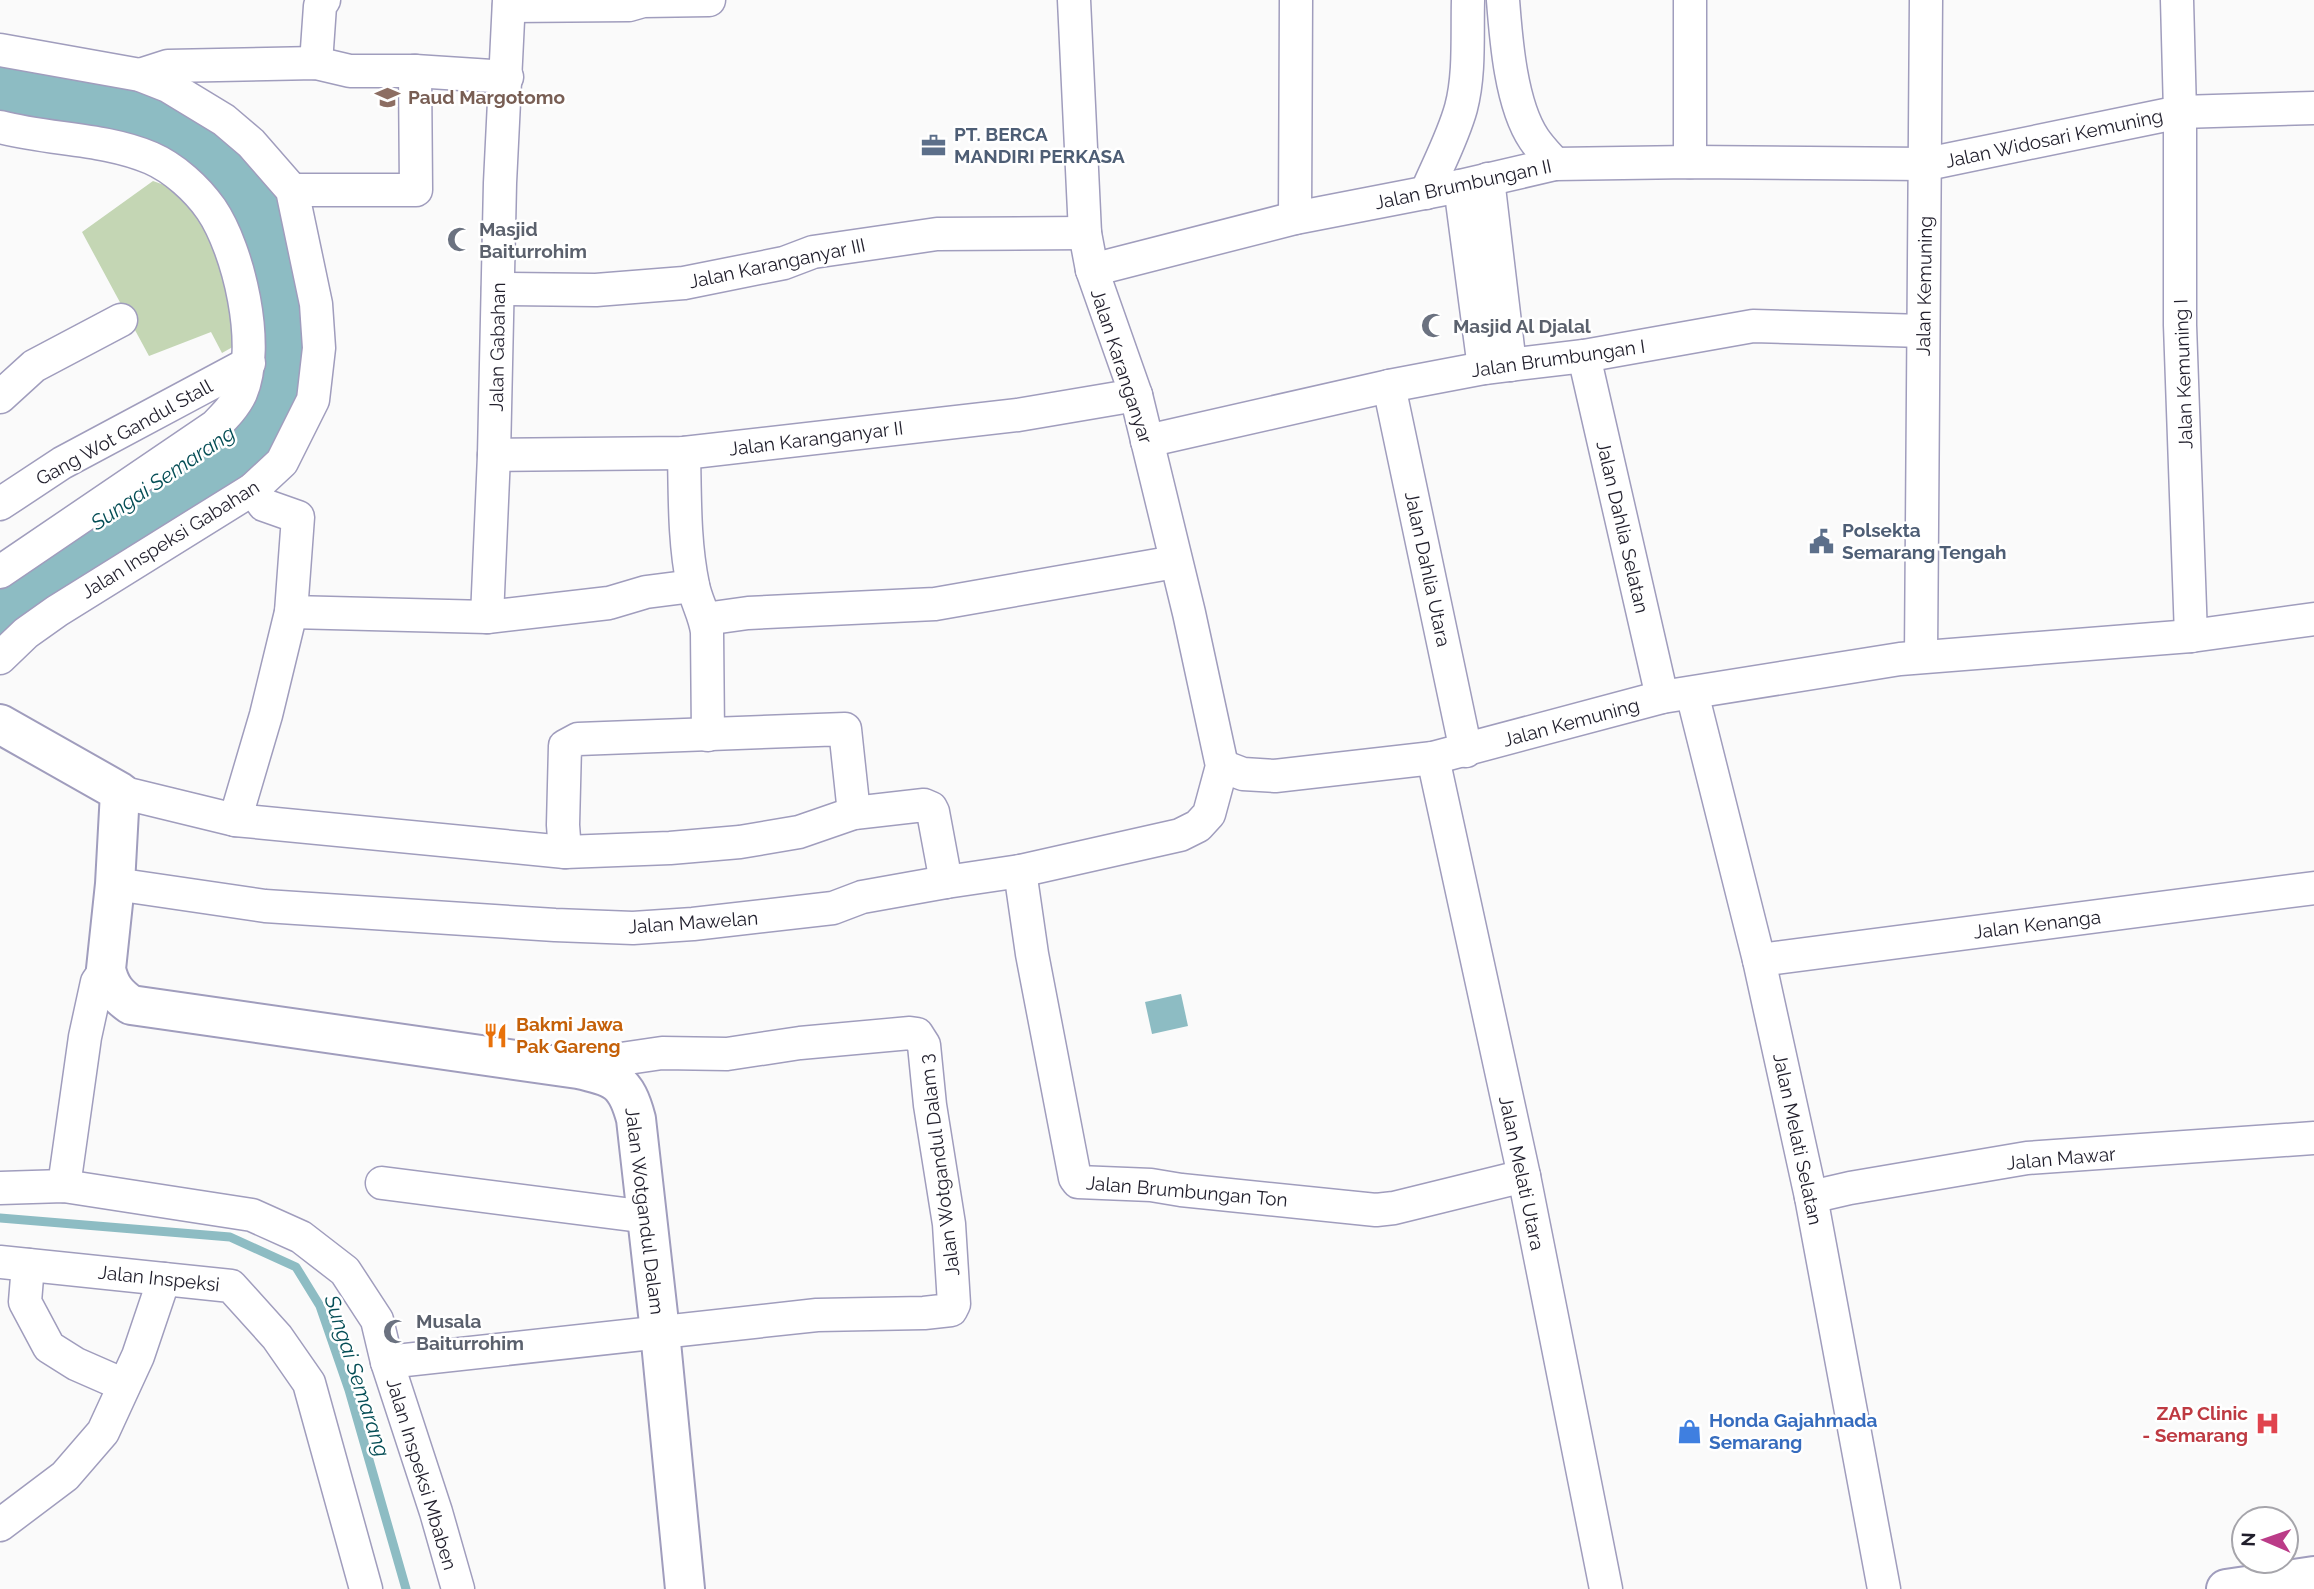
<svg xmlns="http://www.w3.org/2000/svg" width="2314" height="1589" viewBox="0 0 2314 1589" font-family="Raleway,sans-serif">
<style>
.pitch{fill:#c4d6b4}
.water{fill:#8dbcc3}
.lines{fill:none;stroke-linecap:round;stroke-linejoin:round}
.stream{stroke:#8dbcc3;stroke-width:9}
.street-casing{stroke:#a09dbd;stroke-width:35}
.secondary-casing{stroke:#a09dbd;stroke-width:42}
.street{stroke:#fff;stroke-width:32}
.secondary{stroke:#fff;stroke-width:38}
.labels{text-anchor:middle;stroke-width:5;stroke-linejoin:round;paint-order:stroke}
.education-label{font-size:19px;font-weight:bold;fill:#785e54;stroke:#fff;text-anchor:start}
.service-label{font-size:19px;font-weight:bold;fill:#4e5e75;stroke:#fff;text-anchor:start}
.street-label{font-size:19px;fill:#211f2c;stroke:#fff}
.worship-label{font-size:19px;font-weight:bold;fill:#5b616d;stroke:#fff;text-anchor:start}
.food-label{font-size:19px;font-weight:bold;fill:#c56008;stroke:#fff;text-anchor:start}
.health-label{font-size:19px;font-weight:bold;fill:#be3a42;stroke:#fff;text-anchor:end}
.shop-label{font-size:19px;font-weight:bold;fill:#366cbe;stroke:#fff;text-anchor:start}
.water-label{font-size:21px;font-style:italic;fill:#044d55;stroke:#fff}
</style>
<rect width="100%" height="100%" fill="#fafafa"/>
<!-- pitch -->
<polygon class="pitch" points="153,181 170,187 186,199 217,243 238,344 222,353 211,332 149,356 82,232"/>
<!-- water -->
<g class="water">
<polygon points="0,59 129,83 214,125 269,182 285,216 307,305 304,388 280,440 259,467 0,639 0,588 246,405 215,192 0,120"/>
<polygon points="1181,994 1188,1026 1152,1034 1145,1002"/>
</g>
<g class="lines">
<!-- stream -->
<polyline class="stream" points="0,1218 230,1237 296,1267 320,1306 349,1390 406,1589"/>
<defs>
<g id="street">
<path d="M1503,0C1506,40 1511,105 1534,139C1540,148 1548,156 1555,164"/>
<polyline points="2177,0 2180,112 2180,325 2191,636"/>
<polyline points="509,6 629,5 643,1 709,0"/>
<polyline points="0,50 140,75 168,86 224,120 251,143 292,190 316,304 319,348 313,400 282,462 253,489 57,611 26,633 0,658"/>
<polyline points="316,63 320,6 324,0"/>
<polyline points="140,75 168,66 316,63 350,71 415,71 507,77"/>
<path d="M0,127C49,140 104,138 151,158C174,168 197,189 211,209C239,250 261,346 241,393C235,406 225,416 215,426L0,572"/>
<polyline points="1690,162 1690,0"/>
<polyline points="1488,179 1510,365"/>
<polyline points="1460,186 1484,368"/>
<polyline points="292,190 416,190 415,71"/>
<path d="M1426,193C1438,165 1453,137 1461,108C1470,74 1467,35 1468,0"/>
<polyline points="1295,218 1296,0"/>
<polyline points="1092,270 1295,218 1460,186 1555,164 1690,162 1927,164 2180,112 2314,108"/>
<polyline points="498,289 596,290 684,283 784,263 813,252 937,234 1085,233"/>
<polyline points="1584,356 1662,697"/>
<polyline points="1389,386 1466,751"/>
<polyline points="0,397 34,366 121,320"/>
<polyline points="1147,441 1389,386 1484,368 1584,356 1753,326 1923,331"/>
<path d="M684,453C685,497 684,542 693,585C696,601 705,615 707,632L708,735"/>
<polyline points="494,455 684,453 1018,415 1136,395"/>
<polyline points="0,504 62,463 249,363"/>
<polyline points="291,612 487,617 609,603 646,592 693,586"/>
<polyline points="487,617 494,455 500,183 509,0"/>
<polyline points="705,619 748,613 935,604 1175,562"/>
<polyline points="1921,656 1926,0"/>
<polyline points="1692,693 1759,960 1811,1197 1884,1589"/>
<polyline points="1433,758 1524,1176 1606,1589"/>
<polyline points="1222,766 1243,774 1275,776 1433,758 1662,697 1900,659 2191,636 2314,619"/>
<polyline points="120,792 235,820 565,852 670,848 740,842 799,832 854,813 924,805 931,808 933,812 946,882"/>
<polyline points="235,820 266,715 291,612 298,517 264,505 253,489"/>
<polyline points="565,852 563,825 565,746 578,739 845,729 854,813"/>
<polyline points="1020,871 1032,954 1075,1178 1078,1182 1151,1185 1181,1190 1376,1210 1394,1208 1524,1176"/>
<polyline points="115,884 265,906 555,925 633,928 693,924 833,908 862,897 946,882 1020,871 1180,835 1198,826 1209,814 1222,766 1189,613 1136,395 1092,270 1085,233 1074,0"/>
<polyline points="1759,960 2314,888"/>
<polyline points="382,1183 648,1217"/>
<polyline points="64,1186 85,1037 97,982 106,969"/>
<polyline points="0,1188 64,1186 252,1215 301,1237 345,1271 377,1320 387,1362 436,1512 458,1589"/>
<polyline points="1811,1197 1850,1188 2027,1158 2314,1138"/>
<polyline points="0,1262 231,1286 277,1337 309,1383 366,1589"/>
<polyline points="28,1265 25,1302 49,1347 76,1364 124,1385"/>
<polyline points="387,1362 817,1315 924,1313 951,1310 954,1304 949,1224 930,1105 924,1045 917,1034 910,1033 800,1043 727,1054 662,1053 621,1059 578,1069"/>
<polyline points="0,1525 65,1476 103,1432 138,1356 164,1279"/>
</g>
<g id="secondary">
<path d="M0,724L120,792L115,884L106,969C110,987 117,995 131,1005L578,1069C615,1077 626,1081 636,1119L660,1332L685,1589"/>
<polyline points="2226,1589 2314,1576"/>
</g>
</defs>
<!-- street casing -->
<use href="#street" class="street-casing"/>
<!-- secondary casing -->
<use href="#secondary" class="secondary-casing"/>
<!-- street -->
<use href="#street" class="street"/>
<!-- secondary -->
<use href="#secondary" class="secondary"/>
</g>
<!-- icons -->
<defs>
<symbol id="school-bare" viewBox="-9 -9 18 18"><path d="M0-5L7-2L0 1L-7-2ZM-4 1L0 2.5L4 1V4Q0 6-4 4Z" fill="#8d6e63" stroke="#fff" stroke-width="2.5" paint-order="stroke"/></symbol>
<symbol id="office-bare" viewBox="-9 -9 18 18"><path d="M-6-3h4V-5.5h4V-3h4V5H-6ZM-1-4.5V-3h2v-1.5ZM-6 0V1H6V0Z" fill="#5c6f8a" stroke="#fff" stroke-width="2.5" paint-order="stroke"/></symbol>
<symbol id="mosque-bare" viewBox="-9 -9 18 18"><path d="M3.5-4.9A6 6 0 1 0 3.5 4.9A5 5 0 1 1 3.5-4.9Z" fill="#6b7280" stroke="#fff" stroke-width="2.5" paint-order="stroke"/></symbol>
<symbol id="civic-bare" viewBox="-9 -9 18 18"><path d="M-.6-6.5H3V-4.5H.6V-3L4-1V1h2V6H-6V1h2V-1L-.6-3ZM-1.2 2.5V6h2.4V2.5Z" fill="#5c6f8a" stroke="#fff" stroke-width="2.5" paint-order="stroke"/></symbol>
<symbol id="restaurant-bare" viewBox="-9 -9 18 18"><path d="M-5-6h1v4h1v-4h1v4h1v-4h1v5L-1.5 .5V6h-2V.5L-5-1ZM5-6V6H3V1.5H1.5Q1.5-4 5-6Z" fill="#e8710a" stroke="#fff" stroke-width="2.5" paint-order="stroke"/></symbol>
<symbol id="hospital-bare" viewBox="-9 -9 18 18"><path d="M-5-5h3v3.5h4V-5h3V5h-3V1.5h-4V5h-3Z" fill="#e0444e" stroke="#fff" stroke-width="2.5" paint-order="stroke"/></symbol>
<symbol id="shop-bare" viewBox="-9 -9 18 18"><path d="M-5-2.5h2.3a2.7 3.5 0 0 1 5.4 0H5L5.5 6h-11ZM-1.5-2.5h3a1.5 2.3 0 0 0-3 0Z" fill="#3f7fe0" stroke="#fff" stroke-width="2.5" paint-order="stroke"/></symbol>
</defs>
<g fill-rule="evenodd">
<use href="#school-bare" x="370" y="80" width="35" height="35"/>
<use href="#office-bare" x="916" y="128" width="35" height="35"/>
<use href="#mosque-bare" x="442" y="222" width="35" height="35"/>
<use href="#mosque-bare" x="1416" y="308" width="35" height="35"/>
<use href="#civic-bare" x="1804" y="524" width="35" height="35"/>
<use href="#restaurant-bare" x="478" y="1018" width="35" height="35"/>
<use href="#mosque-bare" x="378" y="1314" width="35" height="35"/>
<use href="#hospital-bare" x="2250" y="1406" width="35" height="35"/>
<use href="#shop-bare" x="1672" y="1414" width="35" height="35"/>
</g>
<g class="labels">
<!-- education labels -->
<g class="education-label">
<text x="408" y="104">Paud Margotomo</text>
</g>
<!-- service labels -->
<g class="service-label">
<text x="954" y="141">PT. BERCA<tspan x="954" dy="22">MANDIRI PERKASA</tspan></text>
<text x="1842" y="537">Polsekta<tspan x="1842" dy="22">Semarang Tengah</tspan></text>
</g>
<!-- street labels -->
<g class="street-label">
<text transform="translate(2054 138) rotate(-12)" y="7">Jalan Widosari Kemuning</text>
<text transform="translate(1463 184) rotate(-12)" y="7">Jalan Brumbungan II</text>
<text transform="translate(777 263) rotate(-12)" y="7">Jalan Karanganyar III</text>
<text transform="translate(1924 286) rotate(-89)" y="7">Jalan Kemuning</text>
<text transform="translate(497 347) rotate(-89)" y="7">Jalan Gabahan</text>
<text transform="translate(1558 358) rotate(-8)" y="7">Jalan Brumbungan I</text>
<text transform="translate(1122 366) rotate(72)" y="7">Jalan Karanganyar</text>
<text transform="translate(2183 374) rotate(-92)" y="7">Jalan Kemuning I</text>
<text transform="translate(124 432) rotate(-29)" y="7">Gang Wot Gandul Stall</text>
<text transform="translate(816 438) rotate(-7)" y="7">Jalan Karanganyar II</text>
<text transform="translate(1623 527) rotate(77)" y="7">Jalan Dahlia Selatan</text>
<text transform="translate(170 539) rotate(-32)" y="7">Jalan Inspeksi Gabahan</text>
<text transform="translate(1428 569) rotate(78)" y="7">Jalan Dahlia Utara</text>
<text transform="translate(1571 722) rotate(-15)" y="7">Jalan Kemuning</text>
<text transform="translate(693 922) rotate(-4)" y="7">Jalan Mawelan</text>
<text transform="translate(2037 924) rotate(-7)" y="7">Jalan Kenanga</text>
<text transform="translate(1798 1139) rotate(78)" y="7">Jalan Melati Selatan</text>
<text transform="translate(2061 1158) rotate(-5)" y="7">Jalan Mawar</text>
<text transform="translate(939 1165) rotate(-97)" y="7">Jalan Wotgandul Dalam 3</text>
<text transform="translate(1522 1173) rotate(78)" y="7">Jalan Melati Utara</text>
<text transform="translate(1187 1191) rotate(5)" y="7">Jalan Brumbungan Ton</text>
<text transform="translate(645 1211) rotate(83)" y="7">Jalan Wotgandul Dalam</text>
<text transform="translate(159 1278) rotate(6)" y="7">Jalan Inspeksi</text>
<text transform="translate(422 1474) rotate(73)" y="7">Jalan Inspeksi Mbaben</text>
</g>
<!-- worship labels -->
<g class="worship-label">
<text x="479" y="236">Masjid<tspan x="479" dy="22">Baiturrohim</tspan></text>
<text x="1453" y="333">Masjid Al Djalal</text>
<text x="416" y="1328">Musala<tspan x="416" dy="22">Baiturrohim</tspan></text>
</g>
<!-- food labels -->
<g class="food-label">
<text x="516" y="1031">Bakmi Jawa<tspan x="516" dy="22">Pak Gareng</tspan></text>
</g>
<!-- health labels -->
<g class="health-label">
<text x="2248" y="1420">ZAP Clinic<tspan x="2248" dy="22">- Semarang</tspan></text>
</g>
<!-- shop labels -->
<g class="shop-label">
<text x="1709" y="1427">Honda Gajahmada<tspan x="1709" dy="22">Semarang</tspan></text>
</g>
<!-- water labels -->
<g class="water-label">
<text transform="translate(163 478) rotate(-34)" y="7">Sungai Semarang</text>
<text transform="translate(357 1376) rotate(72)" y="7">Sungai Semarang</text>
</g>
</g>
<!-- north arrow -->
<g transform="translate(2265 1540) rotate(272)"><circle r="33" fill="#ffffff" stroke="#a6a5ab" stroke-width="2"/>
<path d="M0-5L12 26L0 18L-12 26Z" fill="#bb3c88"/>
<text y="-10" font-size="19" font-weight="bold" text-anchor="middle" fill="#211f2c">N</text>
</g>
</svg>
